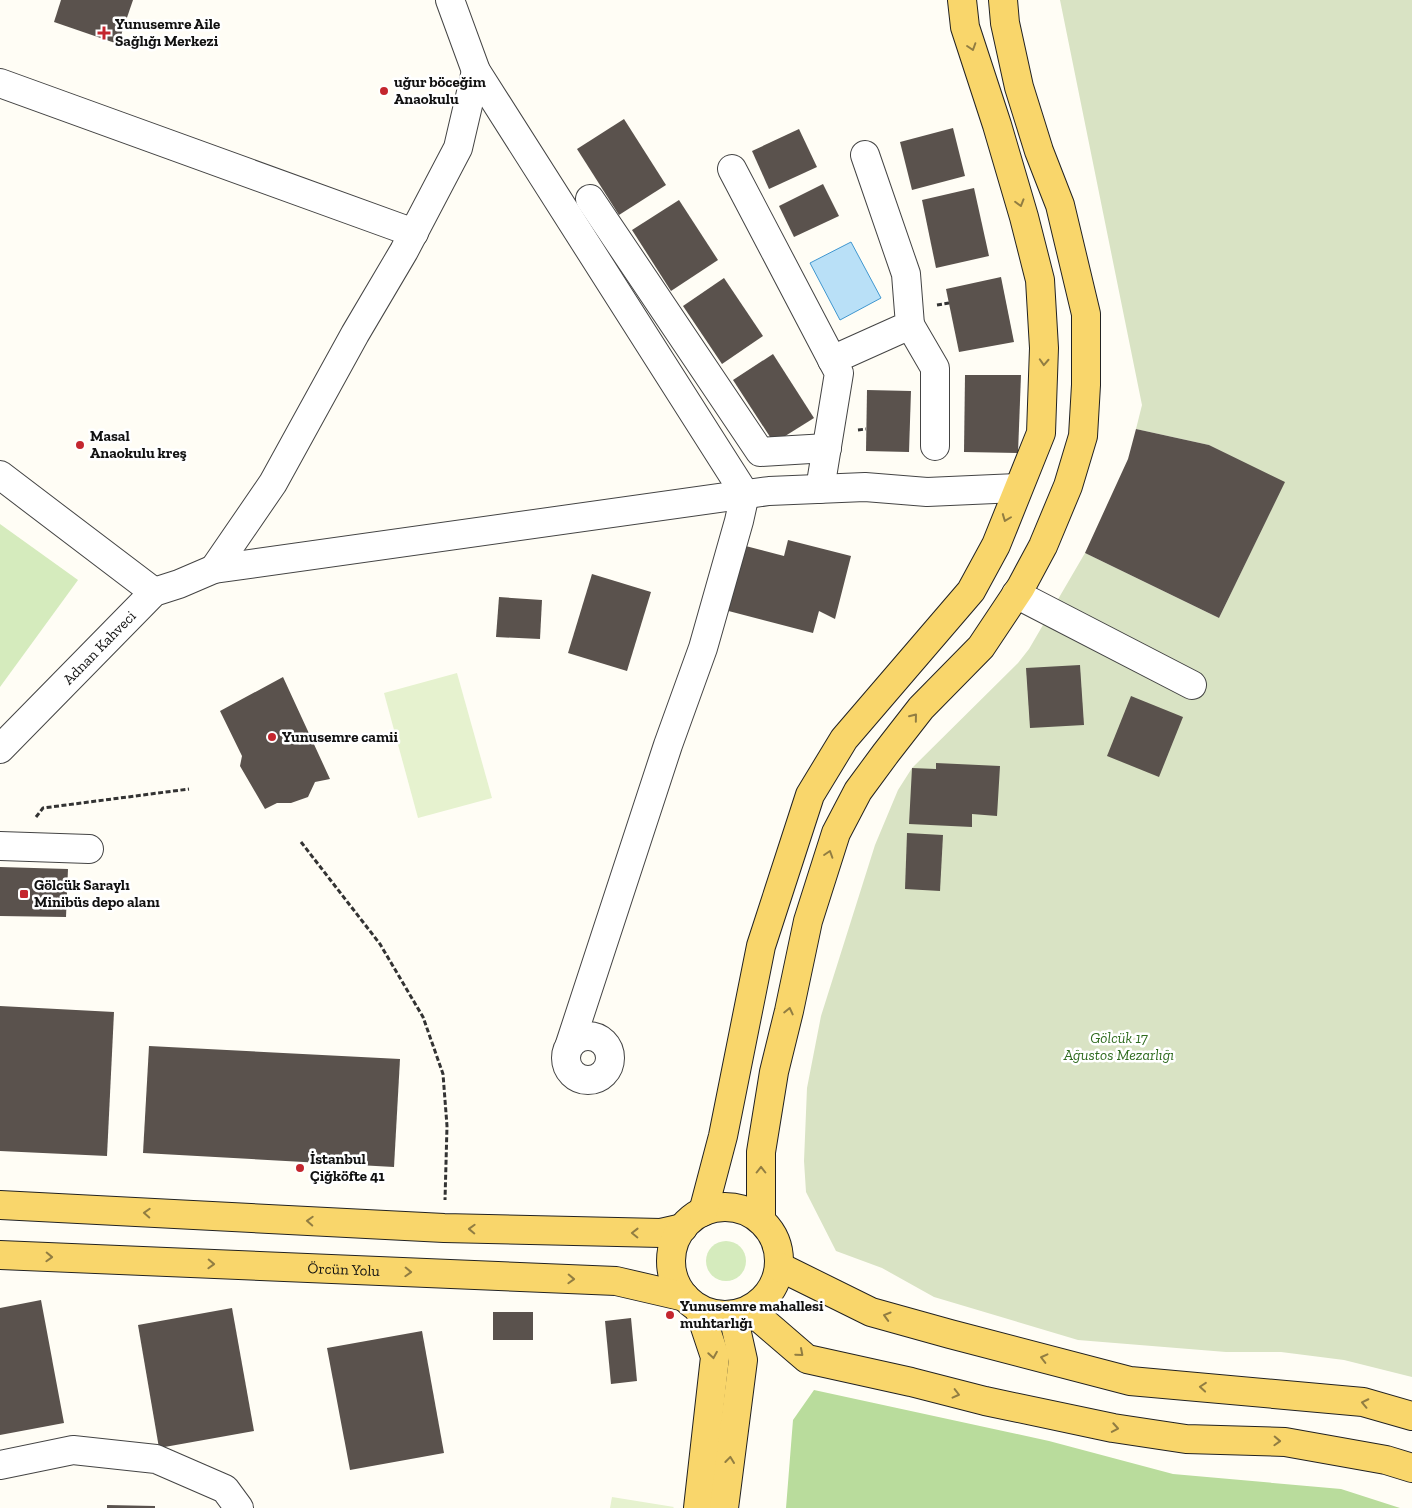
<svg xmlns="http://www.w3.org/2000/svg" width="1412" height="1508" viewBox="0 0 1412 1508" font-family="'Zilla Slab',serif">
<style>
.green{fill:#d5ebbd}
.forest{fill:#b9dc9c}
.cemetery{fill:#d9e3c4}
.pitch{fill:#e6f2cf}
.water{fill:#b9e0f7;stroke:#3f96cf}
.building{fill:#5a524d}
.lines{fill:none;stroke-linecap:round;stroke-linejoin:round}
.minor-casing{stroke:#444;stroke-width:30}
.major-casing{stroke:#222;stroke-width:30}
.path{stroke:#333;stroke-width:3;stroke-dasharray:5 2.5;stroke-linecap:butt}
.minor{stroke:#fff;stroke-width:28}
.major{stroke:#f9d66b;stroke-width:28}
.oneway{stroke:#917d42}
.poi-dot{fill:#c4262e;stroke:#fff;stroke-width:2}
.labels{text-anchor:middle;stroke-width:5;stroke-linejoin:round;paint-order:stroke}
.poi-label{font-size:15px;font-weight:bold;fill:#111;stroke:#fff;text-anchor:start}
.street-label{font-size:15px;fill:#111;stroke:#fff}
.park-label{font-size:15px;font-style:italic;fill:#2f6b1f;stroke:#fff}
</style>
<rect width="100%" height="100%" fill="#fffdf5"/>
<!-- green -->
<g class="green">
<polygon points="0,524 78,580 0,687"/>
<circle cx="726" cy="1261" r="20"/>
</g>
<!-- forest -->
<polygon class="forest" points="814,1390 1049,1441 1173,1474 1341,1489 1400,1508 786,1508 793,1420"/>
<!-- cemetery -->
<polygon class="cemetery" points="1060,0 1412,0 1412,1377 1344,1360 1281,1352 1226,1352 1078,1340 934,1297 882,1268 836,1251 806,1192 804,1161 807,1088 821,1016 875,845 898,790 912,768 1018,663 1029,649 1085,553 1219,618 1284,483 1209,445 1136,429 1142,405"/>
<!-- pitch -->
<g class="pitch">
<polygon points="457,673 492,798 418,818 384,693"/>
<polygon points="612,1497 674,1507 673,1508 610,1508"/>
</g>
<!-- water -->
<polygon class="water" points="851,242 881,298 840,320 810,263"/>
<!-- building -->
<g class="building">
<polygon points="61,0 133,0 118,44 54,22"/>
<polygon points="624,119 666,185 619,215 577,149"/>
<polygon points="953,128 965,176 912,190 900,142"/>
<polygon points="799,129 817,167 769,189 752,151"/>
<polygon points="823,184 839,216 794,237 779,206"/>
<polygon points="974,188 989,256 936,268 922,200"/>
<polygon points="679,200 718,260 671,291 632,230"/>
<polygon points="1001,277 1014,342 959,352 946,289"/>
<polygon points="724,278 763,336 722,364 683,306"/>
<polygon points="773,354 814,418 774,443 733,380"/>
<polygon points="965,375 1021,375 1018,453 964,452"/>
<polygon points="867,390 911,391 909,452 866,451"/>
<polygon points="1136,429 1209,445 1285,482 1219,618 1085,553 1128,459"/>
<polygon points="788,540 851,556 835,619 819,611 813,633 717,608 734,543 784,556"/>
<polygon points="592,574 651,592 627,671 568,653"/>
<polygon points="499,597 542,600 540,639 496,637"/>
<polygon points="1080,665 1084,725 1030,728 1026,668"/>
<polygon points="283,677 330,779 315,782 308,797 291,803 277,803 265,809 240,766 242,756 220,711"/>
<polygon points="1131,696 1183,717 1159,777 1107,756"/>
<polygon points="936,763 1000,766 997,816 972,814 972,827 909,824 912,768 936,769"/>
<polygon points="907,833 943,835 940,891 905,889"/>
<polygon points="0,867 68,869 66,917 0,916"/>
<polygon points="0,1006 114,1012 107,1156 0,1151"/>
<polygon points="149,1046 400,1059 394,1167 143,1153"/>
<polygon points="41,1300 64,1423 0,1435 0,1308"/>
<polygon points="232,1308 254,1431 159,1448 138,1325"/>
<rect x="493" y="1312" width="40" height="28"/>
<polygon points="631,1318 637,1381 611,1384 605,1321"/>
<polygon points="422,1331 444,1453 350,1470 327,1348"/>
<polygon points="107,1505 155,1506 155,1508 107,1508"/>
</g>
<g class="lines">
<defs>
<g id="minor">
<polyline points="450,0 476,71 745,494 739,521 703,648 668,745 570,1044"/>
<polyline points="0,83 414,233"/>
<polyline points="732,169 839,373 820,489"/>
<polyline points="590,199 760,452 827,448"/>
<polyline points="910,325 935,368 935,446"/>
<polyline points="832,360 910,325 906,274 865,155"/>
<polyline points="0,475 154,592"/>
<polyline points="214,569 273,483 355,334 404,251 458,148 476,71"/>
<polyline points="1016,594 1192,685"/>
<path id="s1" d="M0,749L154,592L179,584L214,569L769,491L865,487L927,492L1017,488"/>
<polyline points="0,846 89,849"/>
<circle cx="588" cy="1058" r="22"/>
<polyline points="0,1465 73,1450 156,1459 225,1489 239,1508"/>
</g>
<g id="major">
<polyline points="0,1205 444,1228 661,1233 683,1228"/>
<circle cx="725" cy="1261" r="54"/>
<polyline points="703,1212 723,1136 761,946 810,795 844,739 971,591 996,545 1041,433 1044,348 1040,280 1024,217 997,125 965,27 962,0"/>
<polyline points="761,1219 761,1152 774,1072 789,1011 808,921 836,833 858,791 886,753 921,708 981,647 1021,587 1043,546 1068,486 1083,436 1086,385 1086,314 1060,205 1039,151 1019,87 1005,23 1003,0"/>
<path id="s2" d="M0,1255L616,1281L685,1297"/>
<polyline points="780,1267 871,1312 950,1334 1130,1381 1363,1402 1412,1416"/>
<polyline points="750,1310 807,1359 911,1382 985,1401 1113,1428 1186,1439 1285,1442 1386,1460 1412,1468"/>
<polyline points="698,1508 715,1357 699,1309"/>
<polyline points="724,1508 743,1360 733,1315"/>
</g>
</defs>
<!-- minor casing -->
<use href="#minor" class="minor-casing"/>
<!-- major casing -->
<use href="#major" class="major-casing"/>
<!-- path -->
<g class="path">
<polyline points="937,305 949,303"/>
<polyline points="858,430 866,429"/>
<polyline points="36,817 43,808 189,789"/>
<polyline points="301,842 380,944 423,1017 443,1074 447,1126 445,1200"/>
</g>
<!-- minor -->
<use href="#minor" class="minor"/>
<!-- major -->
<use href="#major" class="major"/>
</g>
<!-- one-way arrows -->
<defs><path id="oneway-chevron" d="M-2-3.5L2.5 0L-2 3.5" fill="none" stroke-width="1.6" stroke-linecap="round" stroke-linejoin="round" transform="scale(1.25)"/></defs>
<g class="oneway">
<use href="#oneway-chevron" transform="translate(972 47) rotate(72)"/>
<use href="#oneway-chevron" transform="translate(1020 203) rotate(74)"/>
<use href="#oneway-chevron" transform="translate(1044 362) rotate(93)"/>
<use href="#oneway-chevron" transform="translate(1006 518) rotate(111)"/>
<use href="#oneway-chevron" transform="translate(914 717) rotate(-51)"/>
<use href="#oneway-chevron" transform="translate(829 854) rotate(-72)"/>
<use href="#oneway-chevron" transform="translate(789 1011) rotate(-77)"/>
<use href="#oneway-chevron" transform="translate(761 1170) rotate(-90)"/>
<use href="#oneway-chevron" transform="translate(147 1213) rotate(-177)"/>
<use href="#oneway-chevron" transform="translate(310 1221) rotate(-177)"/>
<use href="#oneway-chevron" transform="translate(472 1229) rotate(-178)"/>
<use href="#oneway-chevron" transform="translate(635 1233) rotate(-179)"/>
<use href="#oneway-chevron" transform="translate(49 1257) rotate(2)"/>
<use href="#oneway-chevron" transform="translate(211 1264) rotate(2)"/>
<use href="#oneway-chevron" transform="translate(408 1272) rotate(2)"/>
<use href="#oneway-chevron" transform="translate(571 1279) rotate(2)"/>
<use href="#oneway-chevron" transform="translate(887 1316) rotate(-164)"/>
<use href="#oneway-chevron" transform="translate(800 1353) rotate(41)"/>
<use href="#oneway-chevron" transform="translate(713 1355) rotate(81)"/>
<use href="#oneway-chevron" transform="translate(1044 1358) rotate(-166)"/>
<use href="#oneway-chevron" transform="translate(1203 1387) rotate(-175)"/>
<use href="#oneway-chevron" transform="translate(956 1394) rotate(14)"/>
<use href="#oneway-chevron" transform="translate(1365 1403) rotate(-168)"/>
<use href="#oneway-chevron" transform="translate(1115 1428) rotate(10)"/>
<use href="#oneway-chevron" transform="translate(1277 1441) rotate(2)"/>
<use href="#oneway-chevron" transform="translate(730 1460) rotate(-83)"/>
</g>
<!-- markers -->
<g class="poi-dot">
<path d="M101.5 25.5h5v5h5v5h-5v5h-5v-5h-5v-5h5z"/>
<circle cx="384" cy="91" r="5"/>
<circle cx="80" cy="445" r="5"/>
<circle cx="272" cy="737" r="5"/>
<rect x="19" y="889" width="10" height="10" rx="2.5"/>
<circle cx="300" cy="1168" r="5"/>
<circle cx="670" cy="1315" r="5"/>
</g>
<g class="labels">
<!-- poi labels -->
<g class="poi-label">
<text x="115" y="29">Yunusemre Aile<tspan x="115" dy="17">Sağlığı Merkezi</tspan></text>
<text x="394" y="87">uğur böceğim<tspan x="394" dy="17">Anaokulu</tspan></text>
<text x="90" y="441">Masal<tspan x="90" dy="17">Anaokulu kreş</tspan></text>
<text x="282" y="742">Yunusemre camii</text>
<text x="34" y="890">Gölcük Saraylı<tspan x="34" dy="17">Minibüs depo alanı</tspan></text>
<text x="310" y="1164">İstanbul<tspan x="310" dy="17">Çiğköfte 41</tspan></text>
<text x="680" y="1311">Yunusemre mahallesi<tspan x="680" dy="17">muhtarlığı</tspan></text>
</g>
<!-- street labels -->
<g class="street-label">
<text dy="5" stroke="none"><textPath href="#s1" startOffset="142">Adnan Kahveci</textPath></text>
<text dy="5" stroke="none"><textPath href="#s2" startOffset="344">Örcün Yolu</textPath></text>
</g>
<!-- park labels -->
<g class="park-label">
<text x="1119" y="1043">Gölcük 17<tspan x="1119" dy="17">Ağustos Mezarlığı</tspan></text>
</g>
</g>
</svg>
